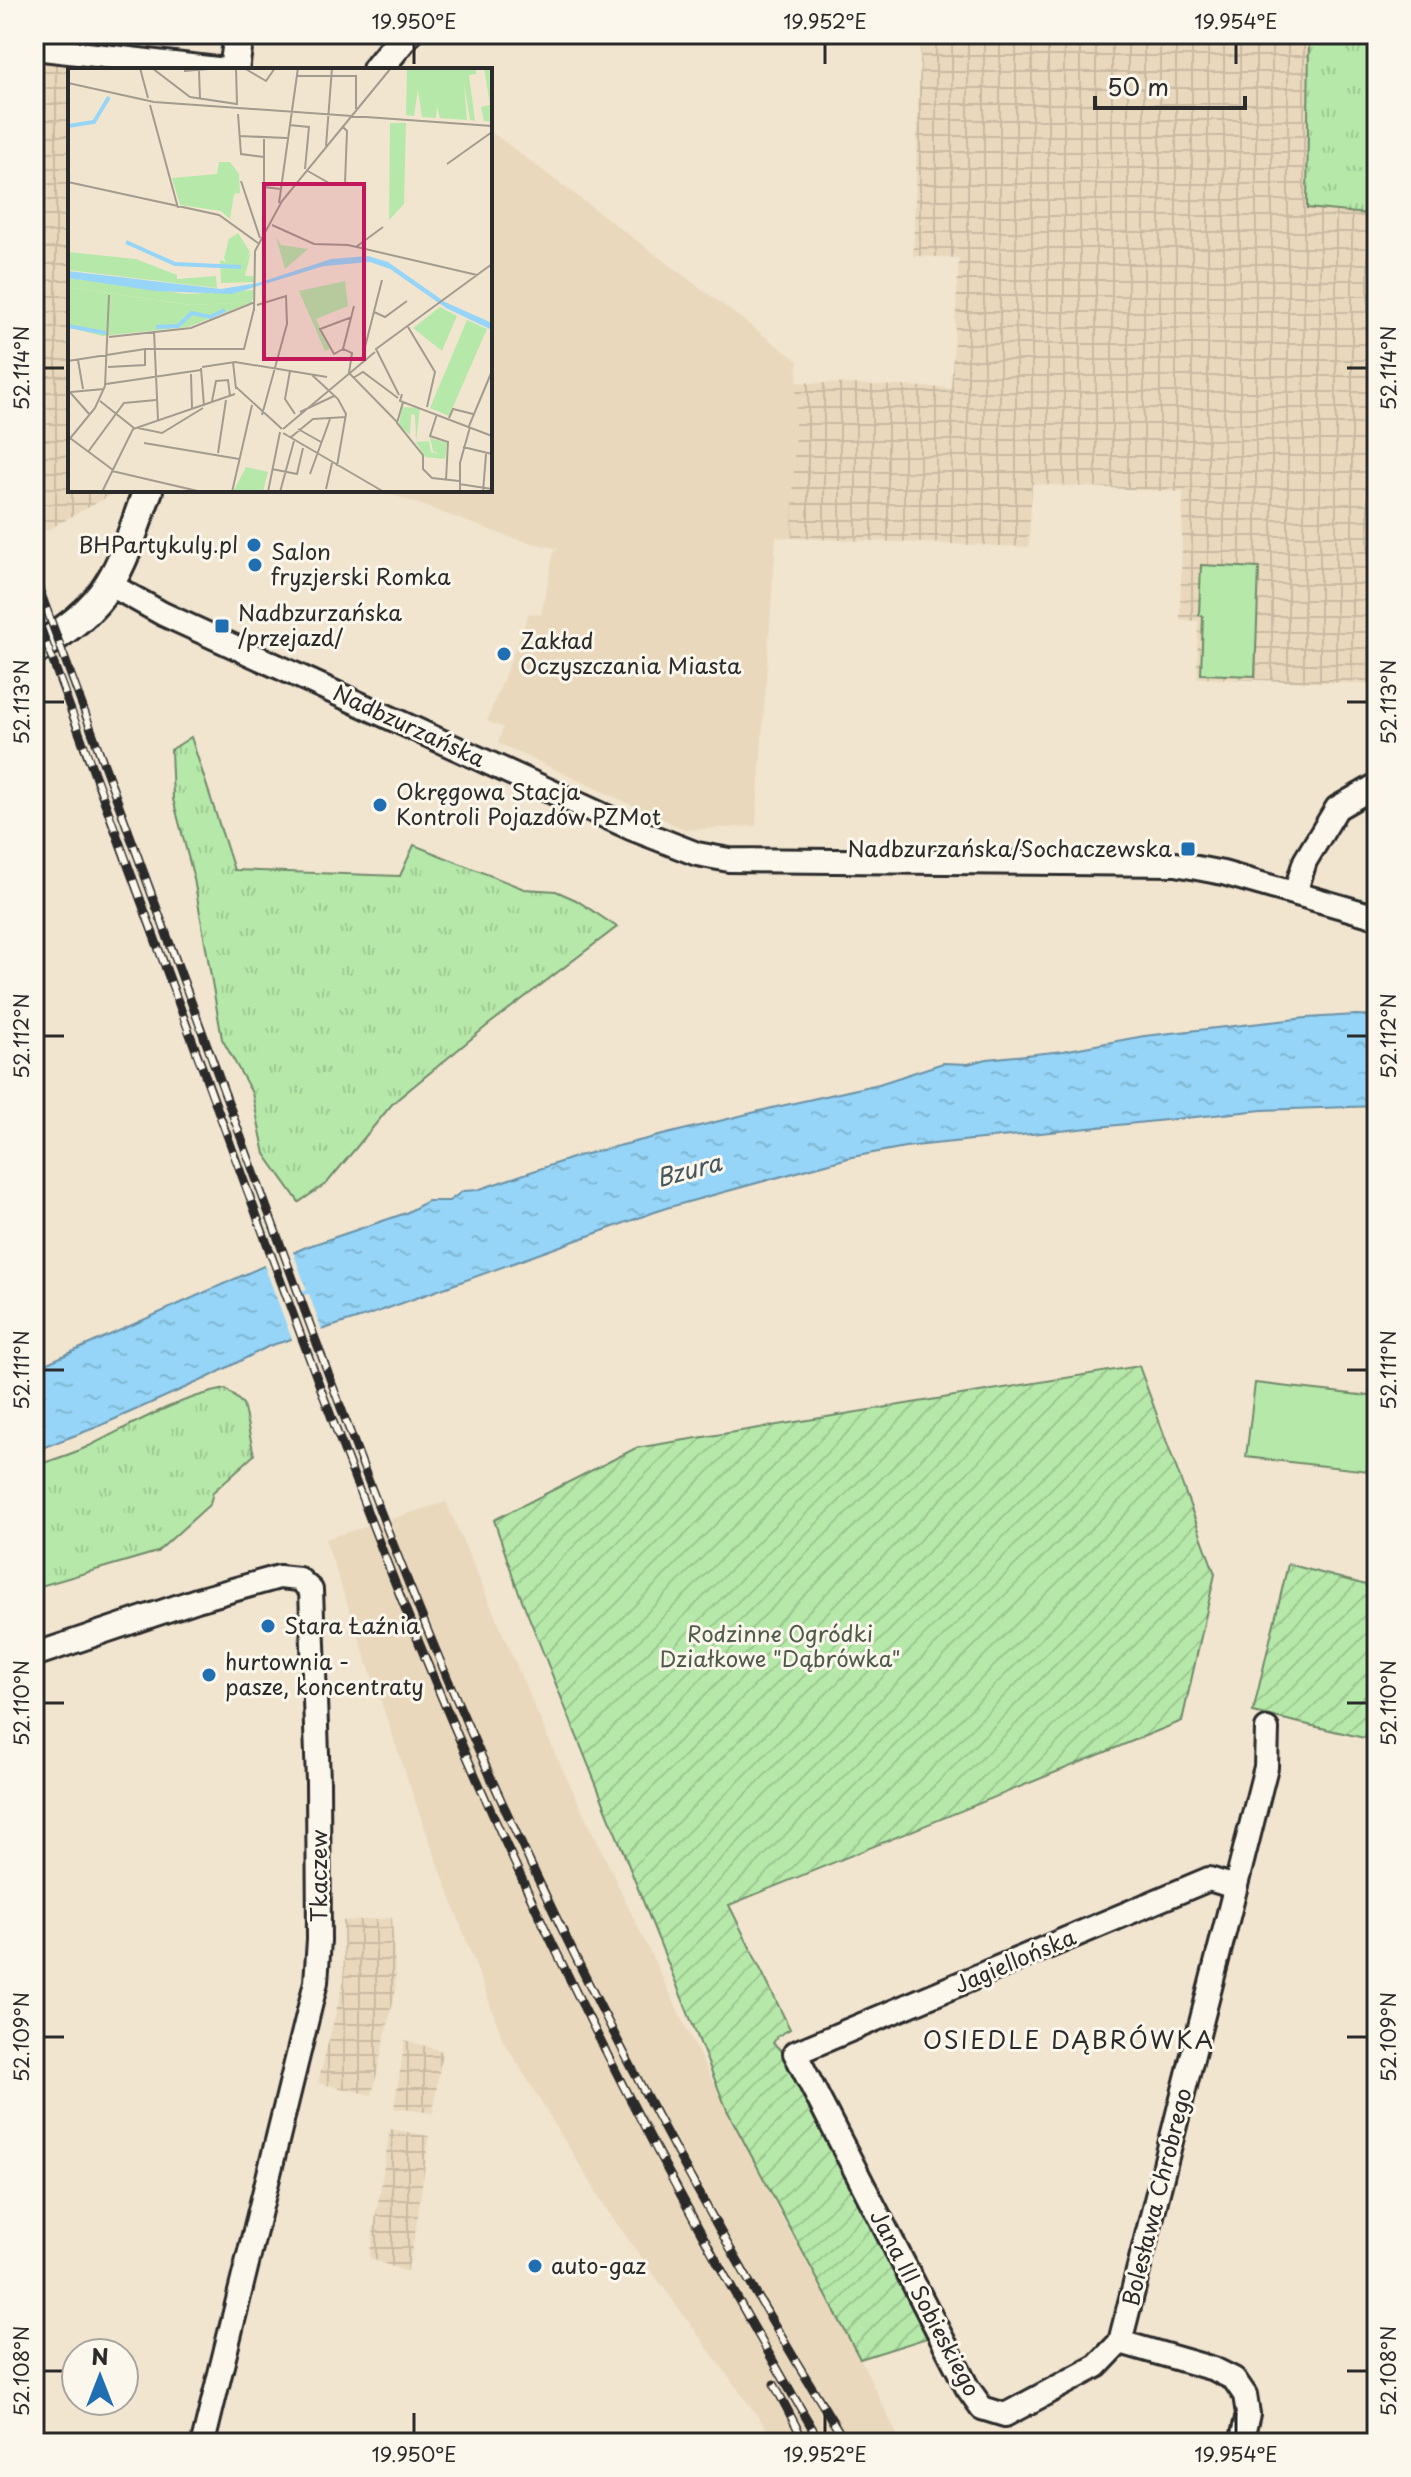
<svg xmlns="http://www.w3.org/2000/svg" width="1411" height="2477" viewBox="0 0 1411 2477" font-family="'Playpen Sans',sans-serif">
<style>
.built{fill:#ead8bc}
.industrial{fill:url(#industrial-grid)}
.grass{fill:url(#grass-tufts);stroke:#708a6a;stroke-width:2}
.garden{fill:url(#garden-furrows);stroke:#708a6a;stroke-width:2}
.pitch{fill:#b6e9a9;stroke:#708a6a;stroke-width:2}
.water{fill:url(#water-ripples);stroke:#6b91a5;stroke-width:2}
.pier{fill:#f1e5d0}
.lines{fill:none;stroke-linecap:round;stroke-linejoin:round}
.minor-casing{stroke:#2b2b2b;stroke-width:28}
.tertiary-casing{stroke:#2b2b2b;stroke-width:34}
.minor{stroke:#fbf7ec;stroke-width:22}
.tertiary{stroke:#fbf7ec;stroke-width:28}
.rail-casing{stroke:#2b2b2b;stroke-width:9}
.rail{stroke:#fbf7ec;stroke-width:6;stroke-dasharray:18;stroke-linecap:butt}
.ticks{fill:none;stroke:#2b2b2b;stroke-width:3}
.poi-dot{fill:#1f6fb2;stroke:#fbf7ec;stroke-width:3}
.labels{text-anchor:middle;stroke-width:6;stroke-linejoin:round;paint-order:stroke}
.poi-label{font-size:22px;fill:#2b2b2b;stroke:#fbf7ec;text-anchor:start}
.street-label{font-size:22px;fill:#2b2b2b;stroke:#fbf7ec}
.park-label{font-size:22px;fill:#4e5a4a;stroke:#fbf7ec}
.water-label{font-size:24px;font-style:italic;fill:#46565e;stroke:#fbf7ec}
.neighbourhood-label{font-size:24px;letter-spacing:2px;fill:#2b2b2b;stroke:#fbf7ec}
.inset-river{fill:none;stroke:#96d5f7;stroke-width:4}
.inset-road{fill:none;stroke:#a29b8e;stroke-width:2}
.view{fill:#c2185b;fill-opacity:0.15;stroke:#c2185b;stroke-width:4}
.inset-edge{fill:none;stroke:#2b2b2b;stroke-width:4}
.neatline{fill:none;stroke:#2b2b2b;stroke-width:3}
.ticks-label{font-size:20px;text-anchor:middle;fill:#2b2b2b}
</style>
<defs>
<pattern id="industrial-grid" width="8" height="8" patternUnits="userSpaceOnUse" patternTransform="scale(2)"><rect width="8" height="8" fill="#ead8bc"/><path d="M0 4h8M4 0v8" fill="none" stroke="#c9baa2"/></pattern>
<pattern id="grass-tufts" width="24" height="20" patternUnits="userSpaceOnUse" patternTransform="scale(2)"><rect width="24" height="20" fill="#b6e9a9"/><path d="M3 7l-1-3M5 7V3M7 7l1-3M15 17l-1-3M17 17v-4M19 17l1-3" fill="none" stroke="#9dc892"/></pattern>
<pattern id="garden-furrows" width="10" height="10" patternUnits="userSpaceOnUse" patternTransform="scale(2)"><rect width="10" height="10" fill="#b6e9a9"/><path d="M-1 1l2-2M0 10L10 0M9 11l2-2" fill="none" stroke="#9dc892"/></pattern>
<pattern id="water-ripples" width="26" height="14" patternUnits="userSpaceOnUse" patternTransform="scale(2)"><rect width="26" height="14" fill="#96d5f7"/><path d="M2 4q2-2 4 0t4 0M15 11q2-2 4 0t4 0" fill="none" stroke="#81b7d4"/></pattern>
</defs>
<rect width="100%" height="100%" fill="#f1e5d0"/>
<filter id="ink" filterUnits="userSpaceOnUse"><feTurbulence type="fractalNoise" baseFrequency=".0125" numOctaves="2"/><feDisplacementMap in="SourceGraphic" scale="16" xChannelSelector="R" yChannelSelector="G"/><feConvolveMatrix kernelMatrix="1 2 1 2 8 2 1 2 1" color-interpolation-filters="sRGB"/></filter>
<g filter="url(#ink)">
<!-- built -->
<g class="built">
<polygon points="490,131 798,361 792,538 776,537 756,826 686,830 498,743 503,728 487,721 529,613 541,615 554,552 558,549 512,538 380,490 490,490"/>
<polygon points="446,1502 552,1747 695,2046 783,2219 864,2366 901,2443 777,2443 609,2213 503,2040 416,1804 325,1539"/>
</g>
<!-- industrial -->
<g class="industrial">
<polygon points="921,34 1377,34 1377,46 1324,44 1311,40 1307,208 1377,215 1377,684 1197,678 1198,621 1180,620 1183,492 1032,484 1029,547 792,538 796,382 951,388 959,258 913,256"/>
<polygon points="34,57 158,70 70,70 70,490 113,490 111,495 38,535 34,526"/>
<polygon points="392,1918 396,1988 372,2095 318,2083 344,1980 343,1921"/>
<polygon points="405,2040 442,2051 433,2113 394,2108"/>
<polygon points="390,2129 429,2136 415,2236 407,2272 369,2258"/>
</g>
<!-- grass -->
<g class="grass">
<polygon points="1309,40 1324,44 1377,45 1377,215 1307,208"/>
<polygon points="191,737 234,870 400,876 414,845 524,889 556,891 576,900 617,927 488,1025 393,1103 327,1183 299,1202 265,1154 252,1093 222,1039 194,879 173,799 171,750"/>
<path d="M226,1389L243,1404L254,1455L213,1492L210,1504L157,1552L34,1588V1466C52,1460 70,1455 87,1447C132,1425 176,1398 226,1389Z"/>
</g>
<!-- garden -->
<g class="garden">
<polygon points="1139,1366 1215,1574 1182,1721 729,1905 790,2029 778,2036 773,2043 783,2052 927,2338 860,2359 727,2110 516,1585 494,1520 636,1448"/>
<polygon points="1288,1564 1377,1588 1377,1741 1253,1712"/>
</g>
<!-- pitch -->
<g class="pitch">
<polygon points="1201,565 1259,568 1255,676 1201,674 1203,616 1199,615"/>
<polygon points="1255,1383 1377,1397 1377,1472 1246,1457"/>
</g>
<!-- water -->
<polygon class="water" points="1356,1015 1377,1016 1377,1106 1262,1110 905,1147 852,1157 666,1208 369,1315 269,1346 207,1378 97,1427 34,1451 34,1369 306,1247 406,1213 428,1201 449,1201 463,1191 477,1190 578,1156 772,1108 879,1084 943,1063 968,1064 987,1059 1063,1051 1144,1036 1306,1018"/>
<!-- pier -->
<polygon class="pier" points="292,1249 307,1290 290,1296 309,1294 323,1333 293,1342 263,1262"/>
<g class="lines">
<defs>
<g id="minor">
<polyline points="34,48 226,70"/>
<polyline points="109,584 163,614 633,829 697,854 729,860 1176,864 1223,873 1377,917"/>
<polyline points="1295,893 1305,861 1337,808 1377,785"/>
<polyline points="34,1655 197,1600 279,1577 299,1579 311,1590 318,1782 319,1940 316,1982 203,2443"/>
<polyline points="1120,2342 1097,2366 1005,2415 982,2408 967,2387 795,2053 1209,1879 1235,1887"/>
<polyline points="1241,2443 1248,2414 1245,2395 1234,2379 1214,2369 1120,2342 1266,1767 1267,1729"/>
</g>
<g id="tertiary">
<polyline points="234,70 239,34"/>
<polyline points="377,70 406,34"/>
<path d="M34,651C62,632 91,614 109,584C127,556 136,521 148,490"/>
</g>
</defs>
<!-- minor casing -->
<use href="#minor" class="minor-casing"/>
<!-- tertiary casing -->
<use href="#tertiary" class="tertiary-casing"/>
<!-- minor -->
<use href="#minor" class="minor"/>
<!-- tertiary -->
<use href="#tertiary" class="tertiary"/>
<defs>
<g id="rail">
<path d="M34,575C115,793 194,1011 275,1230C332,1384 388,1538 452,1689C564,1950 696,2202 846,2443"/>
<path d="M34,610C117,833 197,1056 280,1279C342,1446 403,1612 475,1775C576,2005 693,2227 821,2443"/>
<polyline points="774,2384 805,2443"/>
</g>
</defs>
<!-- rail casing -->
<use href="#rail" class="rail-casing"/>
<!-- rail -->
<use href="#rail" class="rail"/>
</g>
</g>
<!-- ticks -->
<path class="ticks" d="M414,44V64M825,44V64M1236,44V64M44,368H64M1347,368H1367M44,702H64M1347,702H1367M44,1036H64M1347,1036H1367M44,1370H64M1347,1370H1367M44,1703H64M1347,1703H1367M44,2037H64M1347,2037H1367M44,2371H64M1347,2371H1367M414,2413V2433M825,2413V2433M1236,2413V2433"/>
<!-- markers -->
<g class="poi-dot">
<circle cx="254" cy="545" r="8"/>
<circle cx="255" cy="565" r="8"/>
<rect x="214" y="618" width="16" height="16" rx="4"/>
<circle cx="504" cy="654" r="8"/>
<circle cx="380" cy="805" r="8"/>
<rect x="1180" y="841" width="16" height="16" rx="4"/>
<circle cx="268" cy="1626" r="8"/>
<circle cx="209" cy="1675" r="8"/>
<circle cx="535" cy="2266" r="8"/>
</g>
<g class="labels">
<!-- poi labels -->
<g class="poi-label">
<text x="238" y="553" text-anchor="end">BHPartykuly.pl</text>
<text x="271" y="560">Salon<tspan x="271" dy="25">fryzjerski Romka</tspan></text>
<text x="238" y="621">Nadbzurzańska<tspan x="238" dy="25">/przejazd/</tspan></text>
<text x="520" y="649">Zakład<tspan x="520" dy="25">Oczyszczania Miasta</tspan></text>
<text x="396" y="800">Okręgowa Stacja<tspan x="396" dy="25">Kontroli Pojazdów PZMot</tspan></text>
<text x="1172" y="857" text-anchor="end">Nadbzurzańska/Sochaczewska</text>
<text x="284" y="1634">Stara Łaźnia</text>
<text x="225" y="1670">hurtownia -<tspan x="225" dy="25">pasze, koncentraty</tspan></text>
<text x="551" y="2274">auto-gaz</text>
</g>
<!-- street labels -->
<g class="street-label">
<text transform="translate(409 726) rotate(25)" y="8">Nadbzurzańska</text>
<text transform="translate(319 1876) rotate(-90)" y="8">Tkaczew</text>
<text transform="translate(1015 1961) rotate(-23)" y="8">Jagiellońska</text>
<text transform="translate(1157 2197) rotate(-76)" y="8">Bolesława Chrobrego</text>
<text transform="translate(925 2303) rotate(62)" y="8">Jana III Sobieskiego</text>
</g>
<!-- park labels -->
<g class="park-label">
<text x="780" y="1642">Rodzinne Ogródki<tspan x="780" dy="25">Działkowe "Dąbrówka"</tspan></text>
</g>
<!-- water labels -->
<g class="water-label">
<text transform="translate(689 1171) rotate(-15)" y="8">Bzura</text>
</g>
<!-- neighbourhood labels -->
<g class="neighbourhood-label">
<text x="1069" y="2049">OSIEDLE DĄBRÓWKA</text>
</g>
</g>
<!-- overview -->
<g transform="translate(68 68)">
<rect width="424" height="424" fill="#f1e5d0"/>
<path d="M339,0H408V6L401,7L407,53L402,52L396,15L399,52L372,50L369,39L368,50L354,49L350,22L346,48L338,47ZM416,0H424V54L416,53L413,39L422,37ZM170,165L182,184L174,199H161L156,190L161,171ZM208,169L213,177L240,181L217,201ZM0,184L68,191L109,207V211L148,208L149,220L0,202ZM0,210L119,226L187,222L184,234L124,237L0,219ZM372,239L389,248L374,283L345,260ZM334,339L352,340L348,374L361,373L363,384L371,386L365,383L362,370L379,375L377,391L357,389L348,374L347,347L343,346L342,367L331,357ZM178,399L200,404L195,424H165Z" fill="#b6e9a9"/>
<path d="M183,184L177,208H185L186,214L153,215L152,192L173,199Z" fill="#b6e9a9"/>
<path d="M151,94H162L171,106L172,125L166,126L162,151L153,143L112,137L104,110L149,106Z" fill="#b6e9a9"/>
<path d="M0,219L123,237L184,234L120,259L34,268L0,259Z" fill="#b6e9a9"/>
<path d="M322,55H338L336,136L321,152ZM277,213L280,238L248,251L262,281L257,283L231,223ZM399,252L419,261L381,348L362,340Z" fill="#b6e9a9"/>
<path d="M300,188L320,194L377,234L424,255V262L378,240L322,201L302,194L256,198L164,226L88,223L0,210V203L153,221L190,215L263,191Z" fill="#96d5f7"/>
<path class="inset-river" d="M0,58L26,54L41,29M58,174L107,196L173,199M0,258L38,265M88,259L110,258L124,245L142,249L157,242"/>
<path class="inset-road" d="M72,0L80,30M84,0L122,29L169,36L168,0M176,0L198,13L207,0M131,2L132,31M116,3L154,0M288,7V41M229,8H288M0,15L86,34L424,58M82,37L110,140M170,46L173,86L196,89M221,57L241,59L237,101M171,68L219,70M196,68V119L213,121M258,78L264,0M379,96L424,64M238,102L261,115H277L279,63L274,58M173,113L192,170M0,114L151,147L190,175M211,135L230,0M204,157L246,176L280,177L409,207M288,179L315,159M189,237L218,228L219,256L194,347M286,238L275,281L284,285L281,305L329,354M186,243L187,183L214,133L323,0M306,244L317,249L339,233M340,259L367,304L359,339M86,263L90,352M41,269L123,260L187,234M275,281L266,286L252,261L284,249M311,287L308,281L424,196M311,287L331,327M294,291L314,212M10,292L15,321M0,293L77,281H176L186,241M165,294L168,321M40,299L77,297V281M134,299L167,294L259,309M133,300L136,338M222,303L217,331L227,346M123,306L124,340M244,307L270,331L278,346L269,398M285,310L295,304L330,330M38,316L133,302M168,319L214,361M0,322L22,347M3,324L36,321M334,326L332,333L424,368M32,333L66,360M144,333L148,313L160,312L162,328M335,334L329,355L355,387V401L364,410L391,413M232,344L266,328M369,346L362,368L380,374L378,412M381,350L385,341L405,346M401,358L424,303M70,360L94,365L135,340M215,361L307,284M230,361L253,374M215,365L316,424M2,370L45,402M222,370L245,351L278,349M0,373L27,340L37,318L41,227M76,375L171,391M395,379L424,386M20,384L56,335L88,332M150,385L158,332M204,401L229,406L235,380M44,403L134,424M242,406L262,351M391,416L424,421M258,421L264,395M34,424L65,361L167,326M164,424L184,337M200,424L212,364M212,424L226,373M392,424V395L402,359M415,424L418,386"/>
<path class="view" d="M196,116H296V291H196Z"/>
<rect width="424" height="424" class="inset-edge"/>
</g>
<!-- margin -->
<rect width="1411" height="2477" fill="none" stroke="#fbf7ec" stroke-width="88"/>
<!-- north arrow -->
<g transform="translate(100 2377)"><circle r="38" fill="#fbf7ec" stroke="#a8a59f" stroke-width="2"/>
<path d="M0-6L14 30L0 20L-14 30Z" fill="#1f6fb2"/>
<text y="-12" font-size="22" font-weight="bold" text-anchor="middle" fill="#2b2b2b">N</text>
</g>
<!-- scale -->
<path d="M1095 96v12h150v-12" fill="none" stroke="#2b2b2b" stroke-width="4"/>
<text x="1107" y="96" font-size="24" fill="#2b2b2b" stroke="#fbf7ec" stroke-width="6" paint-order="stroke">50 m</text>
<rect x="44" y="44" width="1323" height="2389" class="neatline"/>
<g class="ticks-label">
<text x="414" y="29">19.950°E</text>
<text x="825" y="29">19.952°E</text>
<text x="1236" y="29">19.954°E</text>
<text transform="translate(22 368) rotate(-90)" y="7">52.114°N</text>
<text transform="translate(1389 368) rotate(-90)" y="7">52.114°N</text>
<text transform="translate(22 702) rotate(-90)" y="7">52.113°N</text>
<text transform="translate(1389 702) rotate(-90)" y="7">52.113°N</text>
<text transform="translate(22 1036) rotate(-90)" y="7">52.112°N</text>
<text transform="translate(1389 1036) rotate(-90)" y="7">52.112°N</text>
<text transform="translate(22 1370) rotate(-90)" y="7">52.111°N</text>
<text transform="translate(1389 1370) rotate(-90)" y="7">52.111°N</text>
<text transform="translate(22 1703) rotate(-90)" y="7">52.110°N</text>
<text transform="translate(1389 1703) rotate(-90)" y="7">52.110°N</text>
<text transform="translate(22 2037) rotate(-90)" y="7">52.109°N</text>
<text transform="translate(1389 2037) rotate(-90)" y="7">52.109°N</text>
<text transform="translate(22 2371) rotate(-90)" y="7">52.108°N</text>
<text transform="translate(1389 2371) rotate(-90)" y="7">52.108°N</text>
<text x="414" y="2462">19.950°E</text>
<text x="825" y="2462">19.952°E</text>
<text x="1236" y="2462">19.954°E</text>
</g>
</svg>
